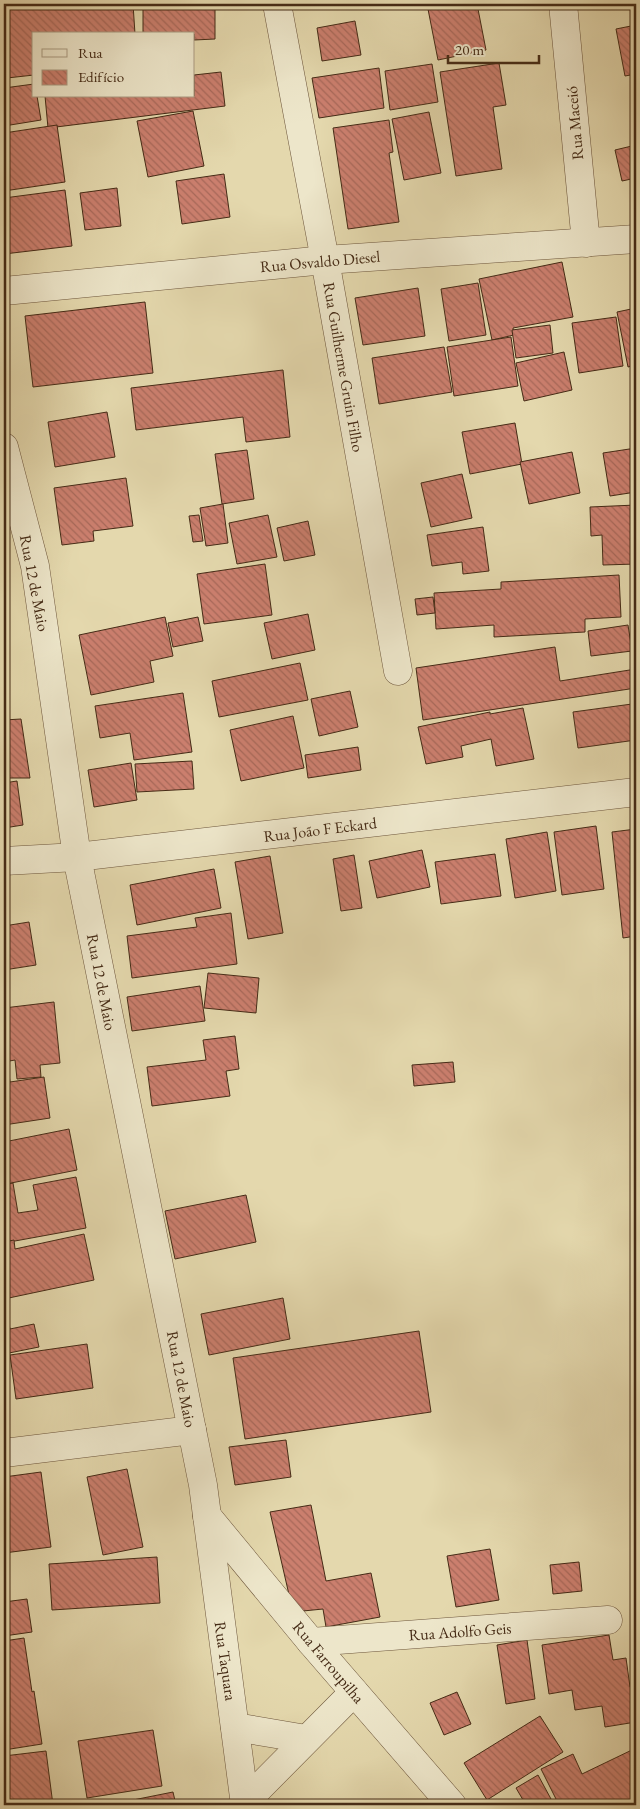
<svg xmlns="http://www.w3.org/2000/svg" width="640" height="1809" viewBox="0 0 640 1809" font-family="'EB Garamond',serif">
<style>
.building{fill:url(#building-back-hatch);stroke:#452b16}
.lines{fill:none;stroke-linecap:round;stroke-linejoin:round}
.minor-casing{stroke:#6d563c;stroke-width:29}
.minor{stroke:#ede6ca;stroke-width:28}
.labels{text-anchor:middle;stroke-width:4;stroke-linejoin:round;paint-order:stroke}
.street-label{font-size:16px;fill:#452b16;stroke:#ede6ca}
</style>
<defs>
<pattern id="building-back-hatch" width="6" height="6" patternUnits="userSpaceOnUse" patternTransform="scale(1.25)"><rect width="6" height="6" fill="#cb7f6e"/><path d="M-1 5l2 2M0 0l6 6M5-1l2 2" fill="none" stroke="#a76859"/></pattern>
</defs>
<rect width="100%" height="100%" fill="#e4d8ad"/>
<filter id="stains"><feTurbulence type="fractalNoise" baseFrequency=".004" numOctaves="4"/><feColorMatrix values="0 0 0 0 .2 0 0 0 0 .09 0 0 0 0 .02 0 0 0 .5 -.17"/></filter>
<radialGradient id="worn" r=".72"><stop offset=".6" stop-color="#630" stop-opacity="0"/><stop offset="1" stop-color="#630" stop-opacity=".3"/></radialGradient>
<!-- building -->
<g class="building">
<polygon points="4,4 133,4 135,34 34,34 34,75 7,78 5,58 4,58"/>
<polygon points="215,4 215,39 194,40 194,34 143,34 143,5"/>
<polygon points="427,4 477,4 486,50 438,60"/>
<polygon points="355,21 361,55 322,61 317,28"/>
<polygon points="636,25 636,74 625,76 616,29"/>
<polygon points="499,63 506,105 493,107 502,169 456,176 440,72"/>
<polygon points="432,64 438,102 390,110 385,71"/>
<polygon points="379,68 384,108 319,118 312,78"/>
<polygon points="221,72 225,106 48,128 45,96 194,96 194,75"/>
<polygon points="34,84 34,96 37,96 41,120 4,126 4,88"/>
<polygon points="193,111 204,166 148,177 137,121"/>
<polygon points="429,112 441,173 404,180 392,119"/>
<polygon points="389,120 393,152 389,153 399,222 348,229 333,128"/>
<polygon points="57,125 65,182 4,191 4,133"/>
<polygon points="636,145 636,178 622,181 615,150"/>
<polygon points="224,174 230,217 182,224 176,181"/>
<polygon points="117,188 121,226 85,230 80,193"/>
<polygon points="65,190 72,246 4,254 4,198"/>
<polygon points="562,262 573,317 513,328 514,335 492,340 479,279"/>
<polygon points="478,283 486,335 449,341 441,289"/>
<polygon points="418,288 425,336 363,345 355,298"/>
<polygon points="145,302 153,373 33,387 25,316"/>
<polygon points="636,308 636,365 628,367 617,312"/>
<polygon points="616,317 623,366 579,373 572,323"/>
<polygon points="550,325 553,353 516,358 512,330"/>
<polygon points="511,337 518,386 454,396 447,347"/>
<polygon points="444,347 452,392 379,404 372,358"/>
<polygon points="564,352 572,390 524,401 516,363"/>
<polygon points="283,370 290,437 246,442 243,417 136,430 131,388"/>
<polygon points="107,412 115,457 55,467 48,422"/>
<polygon points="515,423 522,464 470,474 462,432"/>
<polygon points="636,448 636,492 610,496 603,453"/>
<polygon points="247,450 254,499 222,504 215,454"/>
<polygon points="572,452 580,493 529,504 520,462"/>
<polygon points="462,474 472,518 431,527 421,483"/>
<polygon points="126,478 133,526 93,531 94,541 62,545 54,488"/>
<polygon points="223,504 228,543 206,546 200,508"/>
<polygon points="636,505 636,564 603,565 602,535 591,536 590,507"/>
<polygon points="199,515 203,541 193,542 189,516"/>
<polygon points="268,515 277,557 237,564 229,523"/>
<polygon points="308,521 315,555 284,561 277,528"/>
<polygon points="483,527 489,571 463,574 462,562 432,566 427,535"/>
<polygon points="265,564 272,615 204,624 197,574"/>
<polygon points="619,575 621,617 585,619 585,632 494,637 494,625 436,629 434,593 501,589 501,582"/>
<polygon points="433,597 435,613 417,615 415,599"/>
<polygon points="308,614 315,650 272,659 264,623"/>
<polygon points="165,617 173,656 150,661 154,682 91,695 79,635"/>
<polygon points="198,617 203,641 173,647 168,623"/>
<polygon points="628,625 632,651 591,656 588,631"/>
<polygon points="555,647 560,681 636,669 636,688 423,720 416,668"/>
<polygon points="300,663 308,700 219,717 212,681"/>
<polygon points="350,691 358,727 319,736 311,699"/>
<polygon points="183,693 192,752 134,760 130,733 100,738 95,706"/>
<polygon points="632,704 636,740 578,748 573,712"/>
<polygon points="523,708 534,759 496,766 491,739 461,746 463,757 426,764 418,727 490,712 490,714"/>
<polygon points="293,716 304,768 241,781 230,730"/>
<polygon points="21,719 30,778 4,778 4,720"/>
<polygon points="358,747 361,770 308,778 305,755"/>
<polygon points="192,761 194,789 137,792 135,764"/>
<polygon points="131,763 137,800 94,807 88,770"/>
<polygon points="17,781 23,825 4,828 4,783"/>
<polygon points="596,826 604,889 562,895 554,832"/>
<polygon points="636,829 636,936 623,938 612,832"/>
<polygon points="547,832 556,891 515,898 506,839"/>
<polygon points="422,850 430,887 377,898 369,861"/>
<polygon points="495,854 501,896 441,904 435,862"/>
<polygon points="354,855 362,908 341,911 333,859"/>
<polygon points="270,856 283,933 248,939 235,862"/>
<polygon points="214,869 221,908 137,925 130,885"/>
<polygon points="231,913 237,964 132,978 127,936 197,927 195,918"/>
<polygon points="29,922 36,965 4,970 4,926"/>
<polygon points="208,973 259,978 256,1013 204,1008"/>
<polygon points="200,986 205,1021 132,1031 127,997"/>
<polygon points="54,1002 60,1063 40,1065 41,1077 17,1079 15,1060 4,1062 4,1008"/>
<polygon points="235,1036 239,1069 226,1071 230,1096 152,1106 147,1067 206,1060 203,1040"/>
<polygon points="453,1062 455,1082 414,1086 412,1065"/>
<polygon points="8,1067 10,1082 44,1077 50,1118 4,1125 4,1068"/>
<polygon points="69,1129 77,1170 6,1184 4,1172 4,1142"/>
<polygon points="76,1177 86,1228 4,1243 4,1185 13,1183 18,1213 38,1210 33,1185"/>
<polygon points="246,1195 256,1242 175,1259 165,1211"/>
<polygon points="84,1234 94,1280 4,1299 4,1242 14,1240 15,1249"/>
<polygon points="283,1298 290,1339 209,1355 201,1314"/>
<polygon points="4,1299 10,1329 34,1324 39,1347 4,1354"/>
<polygon points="419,1331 431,1412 245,1439 233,1358"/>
<polygon points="87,1344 93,1388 16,1399 10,1355"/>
<polygon points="286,1440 291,1477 235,1485 229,1447"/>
<polygon points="127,1469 143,1547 103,1555 87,1477"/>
<polygon points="41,1472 51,1547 4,1553 4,1477"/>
<polygon points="311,1505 326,1581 371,1573 380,1617 326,1627 323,1609 293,1612 270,1512"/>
<polygon points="490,1549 499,1600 456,1607 447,1556"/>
<polygon points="157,1557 160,1603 52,1610 49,1564"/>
<polygon points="579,1562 582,1591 553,1594 550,1565"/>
<polygon points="27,1599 32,1632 4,1636 4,1602"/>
<polygon points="609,1635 613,1660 626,1658 630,1687 636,1686 636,1722 605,1727 602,1706 575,1710 572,1690 549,1694 542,1645"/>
<polygon points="24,1638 32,1692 34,1691 42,1744 4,1750 4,1641"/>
<polygon points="527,1640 535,1699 506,1704 497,1645"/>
<polygon points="457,1692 471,1724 444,1735 430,1703"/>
<polygon points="540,1716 563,1752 487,1800 464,1763"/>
<polygon points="153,1730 162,1786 87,1798 78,1741"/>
<polygon points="636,1748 636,1798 622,1805 559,1805 541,1769 573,1754 582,1774"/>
<polygon points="46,1751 53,1805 4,1805 4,1756"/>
<polygon points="538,1775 551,1799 540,1805 526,1805 516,1788"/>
<polygon points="173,1792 176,1805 119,1805 118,1803"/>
</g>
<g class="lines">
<defs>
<g id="minor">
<polyline points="277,4 325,260 398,671"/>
<polyline points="563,4 586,243"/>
<polyline points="4,291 325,260 636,239"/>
<polyline points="4,447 35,566 77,857 203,1485 245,1805"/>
<polyline points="4,861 77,857 636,792"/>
<polyline points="4,1453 192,1430"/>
<polyline points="207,1516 311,1642 452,1805"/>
<polyline points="311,1642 608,1620"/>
<polyline points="235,1727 306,1739"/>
<polyline points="245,1802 354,1692"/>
</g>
</defs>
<!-- minor casing -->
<use href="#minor" class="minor-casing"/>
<!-- minor -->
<use href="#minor" class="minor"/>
</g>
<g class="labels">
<!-- street labels -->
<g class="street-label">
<text transform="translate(574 123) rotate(-95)" y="6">Rua Maceió</text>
<text transform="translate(320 261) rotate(-5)" y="6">Rua Osvaldo Diesel</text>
<text transform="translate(344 367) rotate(80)" y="6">Rua Guilherme Gruin Filho</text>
<text transform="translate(35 583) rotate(79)" y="6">Rua 12 de Maio</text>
<text transform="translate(320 829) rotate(-7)" y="6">Rua João F Eckard</text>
<text transform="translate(102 982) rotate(79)" y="6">Rua 12 de Maio</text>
<text transform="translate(182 1379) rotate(79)" y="6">Rua 12 de Maio</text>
<text transform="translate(460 1631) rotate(-4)" y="6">Rua Adolfo Geis</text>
<text transform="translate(226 1661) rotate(82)" y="6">Rua Taquara</text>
<text transform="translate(329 1662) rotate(50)" y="6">Rua Farroupilha</text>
</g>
</g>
<!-- margin -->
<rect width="640" height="1809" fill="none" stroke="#e4d8ad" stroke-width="20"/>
<rect x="5" y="5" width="630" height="1799" fill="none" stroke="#452b16" stroke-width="2.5"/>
<rect x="10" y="10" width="620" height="1789" fill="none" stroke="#452b16"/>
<!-- legend -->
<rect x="32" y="32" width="162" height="65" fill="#ede6ca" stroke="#aa9b82"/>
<rect x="42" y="49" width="25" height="8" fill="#ede6ca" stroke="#aa9b82"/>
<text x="78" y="58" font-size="15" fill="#452b16">Rua</text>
<rect x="42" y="70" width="25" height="15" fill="url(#building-back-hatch)" stroke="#aa9b82"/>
<text x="78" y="82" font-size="15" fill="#452b16">Edifício</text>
<!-- scale -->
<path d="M448 55v8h91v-8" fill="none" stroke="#452b16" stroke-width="2.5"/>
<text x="455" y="55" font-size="15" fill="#452b16" stroke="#ede6ca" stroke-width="4" paint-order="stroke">20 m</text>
<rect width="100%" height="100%" filter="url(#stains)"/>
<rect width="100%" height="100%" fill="url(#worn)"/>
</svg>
